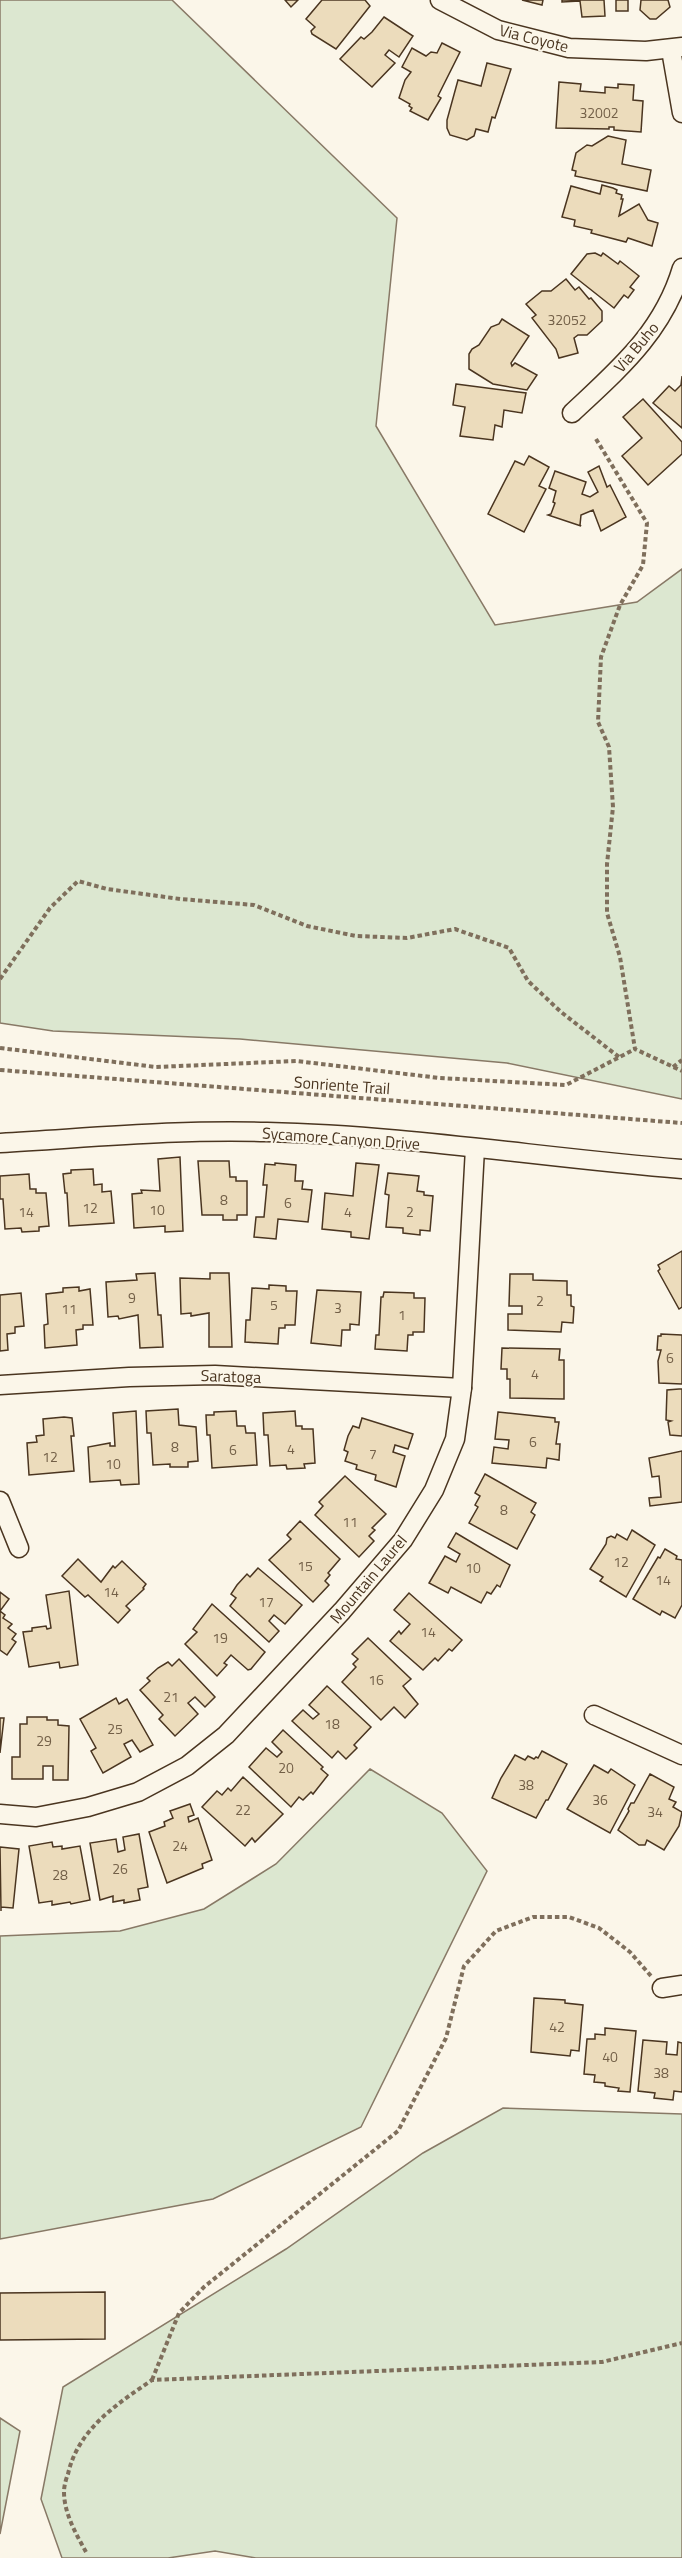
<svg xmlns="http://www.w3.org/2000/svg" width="682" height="2558" viewBox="0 0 682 2558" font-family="'Titillium Web',sans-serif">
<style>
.green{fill:#dce7d0;stroke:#887966;stroke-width:1.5}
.building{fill:#ecdcbc;stroke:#4a3520;stroke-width:1.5}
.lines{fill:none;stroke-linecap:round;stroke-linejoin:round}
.minor-casing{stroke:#4a3520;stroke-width:21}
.path{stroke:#7f6f5c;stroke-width:4;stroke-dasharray:4.5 3;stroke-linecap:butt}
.minor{stroke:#fbf6e9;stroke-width:18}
.labels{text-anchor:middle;stroke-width:4.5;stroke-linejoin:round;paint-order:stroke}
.number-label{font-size:14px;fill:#725f47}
.street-label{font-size:16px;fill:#4a3520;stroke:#fbf6e9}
</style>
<rect width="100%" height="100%" fill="#fbf6e9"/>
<!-- green -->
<g class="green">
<polygon points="0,0 172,0 397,218 376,426 495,625 637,602 682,569 682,1099 507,1063 240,1039 53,1031 0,1023"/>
<polygon points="370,1769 442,1813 487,1871 361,2127 213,2199 0,2239 0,1936 120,1931 204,1909 276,1864"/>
<polygon points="503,2108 682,2114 682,2558 256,2558 215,2551 168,2558 62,2558 41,2499 63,2387 286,2249 423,2153"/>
<polygon points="0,2418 20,2431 0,2534"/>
</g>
<!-- building -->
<g class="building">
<polygon points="285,0 298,0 291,7"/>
<polygon points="322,0 365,0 370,6 336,49 312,34 311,31 315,27 306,19"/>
<polygon points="522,0 543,0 542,5"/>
<polygon points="562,0 604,0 605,16 582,17 580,1 562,2"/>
<rect x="616" y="0" width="12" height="11"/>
<polygon points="641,0 668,0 670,7 656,19 650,19 640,10"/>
<polygon points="384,17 413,36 399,57 389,50 385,55 395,63 372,87 340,59 361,37 364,39 372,32"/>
<polygon points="442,43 460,52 438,96 441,98 428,120 410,111 412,108 409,106 410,104 399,98 405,80 411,72 402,67 412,48 426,56 431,52 437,53"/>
<polygon points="487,63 511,69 495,118 492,117 488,132 476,129 474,136 467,140 450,135 447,128 447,120 458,80 481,86"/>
<polygon points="559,82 581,84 580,91 605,93 605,87 618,88 618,84 634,85 633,100 643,101 641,132 614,130 614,127 609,127 609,129 556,128"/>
<polygon points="608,136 626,140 622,164 651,170 647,191 575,176 576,171 572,170 576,153 587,145 592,146"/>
<polygon points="602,185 613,188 617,190 616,193 622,195 621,199 623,199 619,216 639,204 648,220 658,223 652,246 628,238 626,242 591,233 592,230 574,226 575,220 562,217 571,186 600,194"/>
<polygon points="595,253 601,256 603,253 618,264 620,261 639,276 630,287 634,290 628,298 624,295 614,308 571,274 587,254"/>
<polygon points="566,279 575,290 579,287 589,299 591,298 602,311 602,321 587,335 578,335 574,338 578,353 559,358 556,349 532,318 536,315 526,304 542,291 551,291"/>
<polygon points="502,319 529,336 511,363 512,366 515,363 537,375 527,390 493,384 469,369 469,354 472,349 479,345 491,327 499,324"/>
<polygon points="682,376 682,428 653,403 669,386 675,391 681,385"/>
<polygon points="456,384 526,393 522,413 504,410 502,427 495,425 493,440 460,436 465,407 453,405"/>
<polygon points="643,399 682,442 682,454 648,485 622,456 642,438 623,417"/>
<polygon points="529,456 549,467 539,486 546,489 524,532 488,514 515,461 524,465"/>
<polygon points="599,466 607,487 610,485 626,517 601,531 593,510 581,515 580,525 581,526 548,515 551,514 555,503 553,502 556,491 549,488 555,471 586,482 582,494 590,497 598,492 588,472"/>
<polygon points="180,1157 183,1231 165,1232 165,1226 134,1228 132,1194 142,1193 141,1190 160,1191 158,1159"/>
<polygon points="198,1161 229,1161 230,1177 236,1177 236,1181 247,1181 247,1215 237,1215 237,1220 223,1220 223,1215 202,1215"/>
<polygon points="275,1163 296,1165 295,1181 303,1181 302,1189 312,1190 308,1222 278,1219 276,1239 254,1237 256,1217 264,1217 267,1185 263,1185 265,1164 275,1165"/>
<polygon points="356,1163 379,1165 369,1239 351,1237 351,1232 322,1229 325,1193 353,1196"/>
<polygon points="93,1169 94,1185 102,1184 102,1192 111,1191 114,1223 69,1226 67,1193 65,1193 63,1174 71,1173 71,1170"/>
<polygon points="388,1173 419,1176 417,1191 424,1192 424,1195 433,1196 430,1231 420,1230 420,1235 403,1233 403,1228 386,1227 389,1195 385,1194"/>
<polygon points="29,1174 30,1189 36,1189 36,1193 46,1193 49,1226 39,1227 39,1231 22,1232 21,1228 5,1229 3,1199 0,1199 0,1176"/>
<polygon points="682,1251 682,1307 679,1309 658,1271 660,1269 658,1265"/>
<polygon points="155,1273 158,1315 161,1315 163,1347 140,1348 138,1315 119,1319 118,1316 108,1317 106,1282 137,1280 136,1274"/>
<polygon points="210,1273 229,1273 232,1347 209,1347 209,1313 191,1316 191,1313 181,1314 180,1278 210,1279"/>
<polygon points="510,1274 533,1274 533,1280 567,1281 567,1295 571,1295 571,1306 574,1307 573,1323 562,1322 561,1332 508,1330 508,1314 522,1314 522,1306 509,1306"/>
<polygon points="269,1285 286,1286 286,1291 297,1291 295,1325 285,1325 285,1328 279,1328 278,1344 245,1342 246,1320 250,1320 252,1288 269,1289"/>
<polygon points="79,1287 79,1291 90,1289 93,1325 83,1325 83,1329 76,1330 77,1345 45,1348 44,1325 48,1324 46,1294 63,1292 63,1288"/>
<polygon points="317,1290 361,1292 359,1325 350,1324 350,1330 342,1330 341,1346 311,1343"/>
<polygon points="384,1292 414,1293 414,1298 425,1298 424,1332 413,1332 413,1335 408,1335 407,1351 375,1349 376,1335 379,1335 381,1297 383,1297"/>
<polygon points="21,1293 24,1326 15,1327 15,1333 7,1334 8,1350 0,1351 0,1295"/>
<polygon points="661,1334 682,1335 682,1384 659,1383 658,1361 661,1350 657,1350 658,1336 661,1336"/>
<polygon points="502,1348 560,1349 559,1360 564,1360 564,1399 510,1398 510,1379 507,1379 507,1369 501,1369"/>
<polygon points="679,1389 682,1389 682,1436 670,1435 668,1422 671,1421 666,1420 667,1390"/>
<polygon points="178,1409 179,1425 196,1427 198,1461 188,1462 188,1467 170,1467 170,1464 153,1465 151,1433 147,1433 146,1411"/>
<polygon points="136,1411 139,1484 121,1485 120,1480 90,1482 88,1447 110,1443 110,1446 115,1446 113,1413"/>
<polygon points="236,1411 237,1426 245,1426 246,1433 255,1433 257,1465 212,1468 210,1435 207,1435 206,1415 214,1415 214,1412"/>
<polygon points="295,1411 296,1426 302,1426 302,1429 313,1429 315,1463 304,1464 305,1468 287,1469 286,1465 270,1466 268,1435 264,1435 263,1413"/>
<polygon points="498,1412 555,1418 555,1422 559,1422 556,1444 560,1444 559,1460 547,1458 546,1468 492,1463 494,1447 508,1449 509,1440 495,1439"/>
<polygon points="64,1417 72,1418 74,1436 71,1436 74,1471 29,1475 27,1443 37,1442 36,1436 44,1435 43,1419"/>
<polygon points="362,1418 413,1434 408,1449 395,1445 393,1452 405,1456 396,1487 375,1480 376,1475 356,1469 357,1465 345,1461 348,1452 344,1450 348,1436 353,1426 359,1428"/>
<polygon points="682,1451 682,1502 650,1506 649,1498 661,1497 659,1476 652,1477 649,1458"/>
<polygon points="485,1474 536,1503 531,1512 535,1515 517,1549 469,1523 478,1507 475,1505 480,1496 475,1493"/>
<polygon points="345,1476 386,1514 372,1528 375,1530 369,1536 374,1541 359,1557 315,1515 323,1506 319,1502"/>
<polygon points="300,1521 340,1559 328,1573 330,1575 325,1581 329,1585 313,1602 269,1560 291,1539 287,1535"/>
<polygon points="632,1530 655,1545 626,1597 600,1581 603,1577 590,1569 606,1544 607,1538 611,1536 615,1538 617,1534 627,1540"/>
<polygon points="456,1533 510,1565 500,1587 497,1585 491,1594 487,1592 481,1603 451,1587 448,1593 429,1583 445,1556 456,1562 460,1554 448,1547"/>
<polygon points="665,1549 677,1556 676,1559 682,1560 682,1605 675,1618 662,1611 660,1615 633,1599 658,1557 660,1558"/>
<polygon points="78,1559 101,1582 113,1566 115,1568 122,1561 146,1584 143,1588 144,1589 126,1606 130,1610 118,1623 88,1595 85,1597 62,1576"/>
<polygon points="258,1568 302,1605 285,1624 274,1615 269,1621 279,1631 269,1642 230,1606 236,1598 231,1594 237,1585 247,1574 250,1577"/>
<polygon points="69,1591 78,1665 60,1668 59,1662 29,1667 23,1632 32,1631 32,1628 46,1626 47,1629 51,1628 46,1595"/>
<polygon points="0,1592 9,1599 0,1611 5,1615 3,1618 12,1624 8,1628 16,1634 12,1639 16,1642 7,1655 0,1650"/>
<polygon points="409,1593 462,1640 452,1651 449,1649 438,1661 435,1658 423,1670 390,1641 399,1631 401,1634 410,1624 394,1610"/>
<polygon points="212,1604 265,1652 251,1669 248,1670 231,1655 224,1663 227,1665 217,1676 185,1644 197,1632 193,1629"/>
<polygon points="368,1638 411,1679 403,1686 418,1704 405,1718 394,1707 381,1720 342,1682 356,1667 353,1664 358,1659 352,1654"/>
<polygon points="179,1659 215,1697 205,1707 195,1697 188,1703 198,1714 175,1736 159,1719 163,1715 140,1690 150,1681 147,1678 158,1668 168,1662 172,1666"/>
<polygon points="327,1686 371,1727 354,1745 357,1748 346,1759 338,1751 332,1758 292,1721 303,1710 313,1719 319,1714 309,1705"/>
<polygon points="116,1698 119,1704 127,1699 153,1745 140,1752 132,1740 124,1744 131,1757 103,1773 91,1751 96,1748 80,1719"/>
<polygon points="27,1717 47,1717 47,1720 58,1720 58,1725 69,1726 68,1780 53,1780 53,1766 43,1766 43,1779 12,1779 12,1757 20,1757 20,1724 27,1724"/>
<polygon points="0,1718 4,1718 0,1753"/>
<polygon points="283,1730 323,1767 321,1769 328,1775 313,1794 311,1792 303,1800 299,1797 291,1807 249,1767 266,1748 277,1757 282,1752 272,1742"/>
<polygon points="542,1751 567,1764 548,1800 546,1800 536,1818 492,1798 501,1778 515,1755 525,1760 528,1756 534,1759 536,1757 538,1758"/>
<polygon points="594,1765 608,1773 611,1769 635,1785 610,1833 567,1809"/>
<polygon points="650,1774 674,1787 669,1799 676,1802 673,1807 682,1812 679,1826 664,1850 647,1840 645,1845 639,1845 618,1830 629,1811 628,1809 631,1803 634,1803"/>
<polygon points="243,1777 283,1814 255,1842 252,1838 245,1846 202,1807 217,1791 222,1795 228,1788 231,1791"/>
<polygon points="190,1804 194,1815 188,1817 189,1822 198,1818 212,1860 202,1864 203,1868 167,1883 149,1832 165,1826 164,1822 173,1818 170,1811"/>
<polygon points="139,1834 148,1887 138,1889 140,1900 124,1903 124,1900 113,1902 113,1896 100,1900 90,1843 116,1839 118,1852 125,1850 123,1837"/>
<polygon points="52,1842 53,1847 62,1846 62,1849 80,1846 90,1900 71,1904 70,1902 52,1905 52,1901 39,1903 29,1846"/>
<polygon points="0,1847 19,1849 13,1908 1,1907 1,1911"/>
<polygon points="534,1998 565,2000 565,2003 583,2005 579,2051 571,2050 570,2056 531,2052"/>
<polygon points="605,2028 636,2031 630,2092 618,2091 619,2088 605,2086 605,2083 594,2082 595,2075 584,2074 587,2039 595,2039 595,2034 605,2035"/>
<polygon points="643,2040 667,2042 666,2054 677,2055 678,2042 682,2043 682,2092 674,2091 673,2100 654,2098 655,2093 638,2091"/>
<polygon points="105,2292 105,2339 0,2340 0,2293"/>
</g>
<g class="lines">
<defs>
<g id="minor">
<polyline points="440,0 498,30 569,48 646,51 682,47"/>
<polyline points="671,50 682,113"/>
<path d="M572,413C619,369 663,332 682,268"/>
<path d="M0,1143C89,1138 178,1129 267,1132C406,1135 544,1158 682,1169"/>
<polyline points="0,1385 129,1377 215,1375 462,1388"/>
<polyline points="0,1501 19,1548"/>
<polyline points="594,1715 682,1755"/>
<polyline points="0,1814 36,1817 88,1807 138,1792 187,1766 226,1735 342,1611 403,1540 434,1490 455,1439 462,1388 475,1148"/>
<polyline points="662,1988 682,1985"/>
</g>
</defs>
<!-- minor casing -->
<use href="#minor" class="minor-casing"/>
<!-- path -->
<g class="path">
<polyline points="596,439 647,523 643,565 620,605 601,657 598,722 609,747 613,807 607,864 607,913 620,957 635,1049 682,1071"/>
<polyline points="0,979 50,908 78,881 107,889 180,899 254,905 307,926 356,936 407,938 455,929 509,948 528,981 561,1012 619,1057"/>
<polyline points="0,1048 156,1067 296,1061 440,1078 566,1085 635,1049"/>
<polyline points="673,1067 682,1060"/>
<polyline points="0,1070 682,1123"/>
<polyline points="152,2380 179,2313 204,2287 398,2131 446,2038 464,1966 496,1931 533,1917 569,1917 599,1928 630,1952 651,1976"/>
<path d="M86,2552C76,2534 64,2513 64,2492C64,2486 66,2479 68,2474C78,2429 117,2404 152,2380L602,2362L682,2343"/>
</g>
<!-- minor -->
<use href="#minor" class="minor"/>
</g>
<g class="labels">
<!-- number labels -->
<g class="number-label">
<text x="599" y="118">32002</text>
<text x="567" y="325">32052</text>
<text x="224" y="1205">8</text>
<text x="288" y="1208">6</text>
<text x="90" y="1213">12</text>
<text x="157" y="1215">10</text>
<text x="26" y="1217">14</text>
<text x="348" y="1217">4</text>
<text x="410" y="1217">2</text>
<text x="132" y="1303">9</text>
<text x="540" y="1306">2</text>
<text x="274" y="1310">5</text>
<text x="338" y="1313">3</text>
<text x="69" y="1314">11</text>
<text x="402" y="1320">1</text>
<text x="670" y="1363">6</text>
<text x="535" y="1379">4</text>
<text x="533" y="1447">6</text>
<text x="175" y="1452">8</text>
<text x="291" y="1454">4</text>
<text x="233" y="1455">6</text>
<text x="373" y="1459">7</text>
<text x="50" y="1462">12</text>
<text x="113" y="1469">10</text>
<text x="504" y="1515">8</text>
<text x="350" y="1527">11</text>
<text x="621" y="1567">12</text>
<text x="305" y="1571">15</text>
<text x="473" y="1573">10</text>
<text x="663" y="1585">14</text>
<text x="111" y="1597">14</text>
<text x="266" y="1607">17</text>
<text x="428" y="1637">14</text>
<text x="220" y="1643">19</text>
<text x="376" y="1685">16</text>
<text x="171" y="1702">21</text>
<text x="332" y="1729">18</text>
<text x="115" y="1734">25</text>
<text x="44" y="1746">29</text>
<text x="286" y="1773">20</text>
<text x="526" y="1790">38</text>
<text x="600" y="1805">36</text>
<text x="243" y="1815">22</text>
<text x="655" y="1817">34</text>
<text x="180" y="1851">24</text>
<text x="120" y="1874">26</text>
<text x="60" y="1880">28</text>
<text x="557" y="2032">42</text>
<text x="610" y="2062">40</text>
<text x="661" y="2078">38</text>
</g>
<!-- street labels -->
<g class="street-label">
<text transform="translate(534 38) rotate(14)" y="6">Via Coyote</text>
<text transform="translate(636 347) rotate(-50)" y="6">Via Buho</text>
<text transform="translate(342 1085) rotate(4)" y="6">Sonriente Trail</text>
<text transform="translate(341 1138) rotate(4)" y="6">Sycamore Canyon Drive</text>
<text transform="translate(231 1376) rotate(2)" y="6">Saratoga</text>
<text transform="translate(368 1579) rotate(-50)" y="6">Mountain Laurel</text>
</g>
</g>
</svg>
